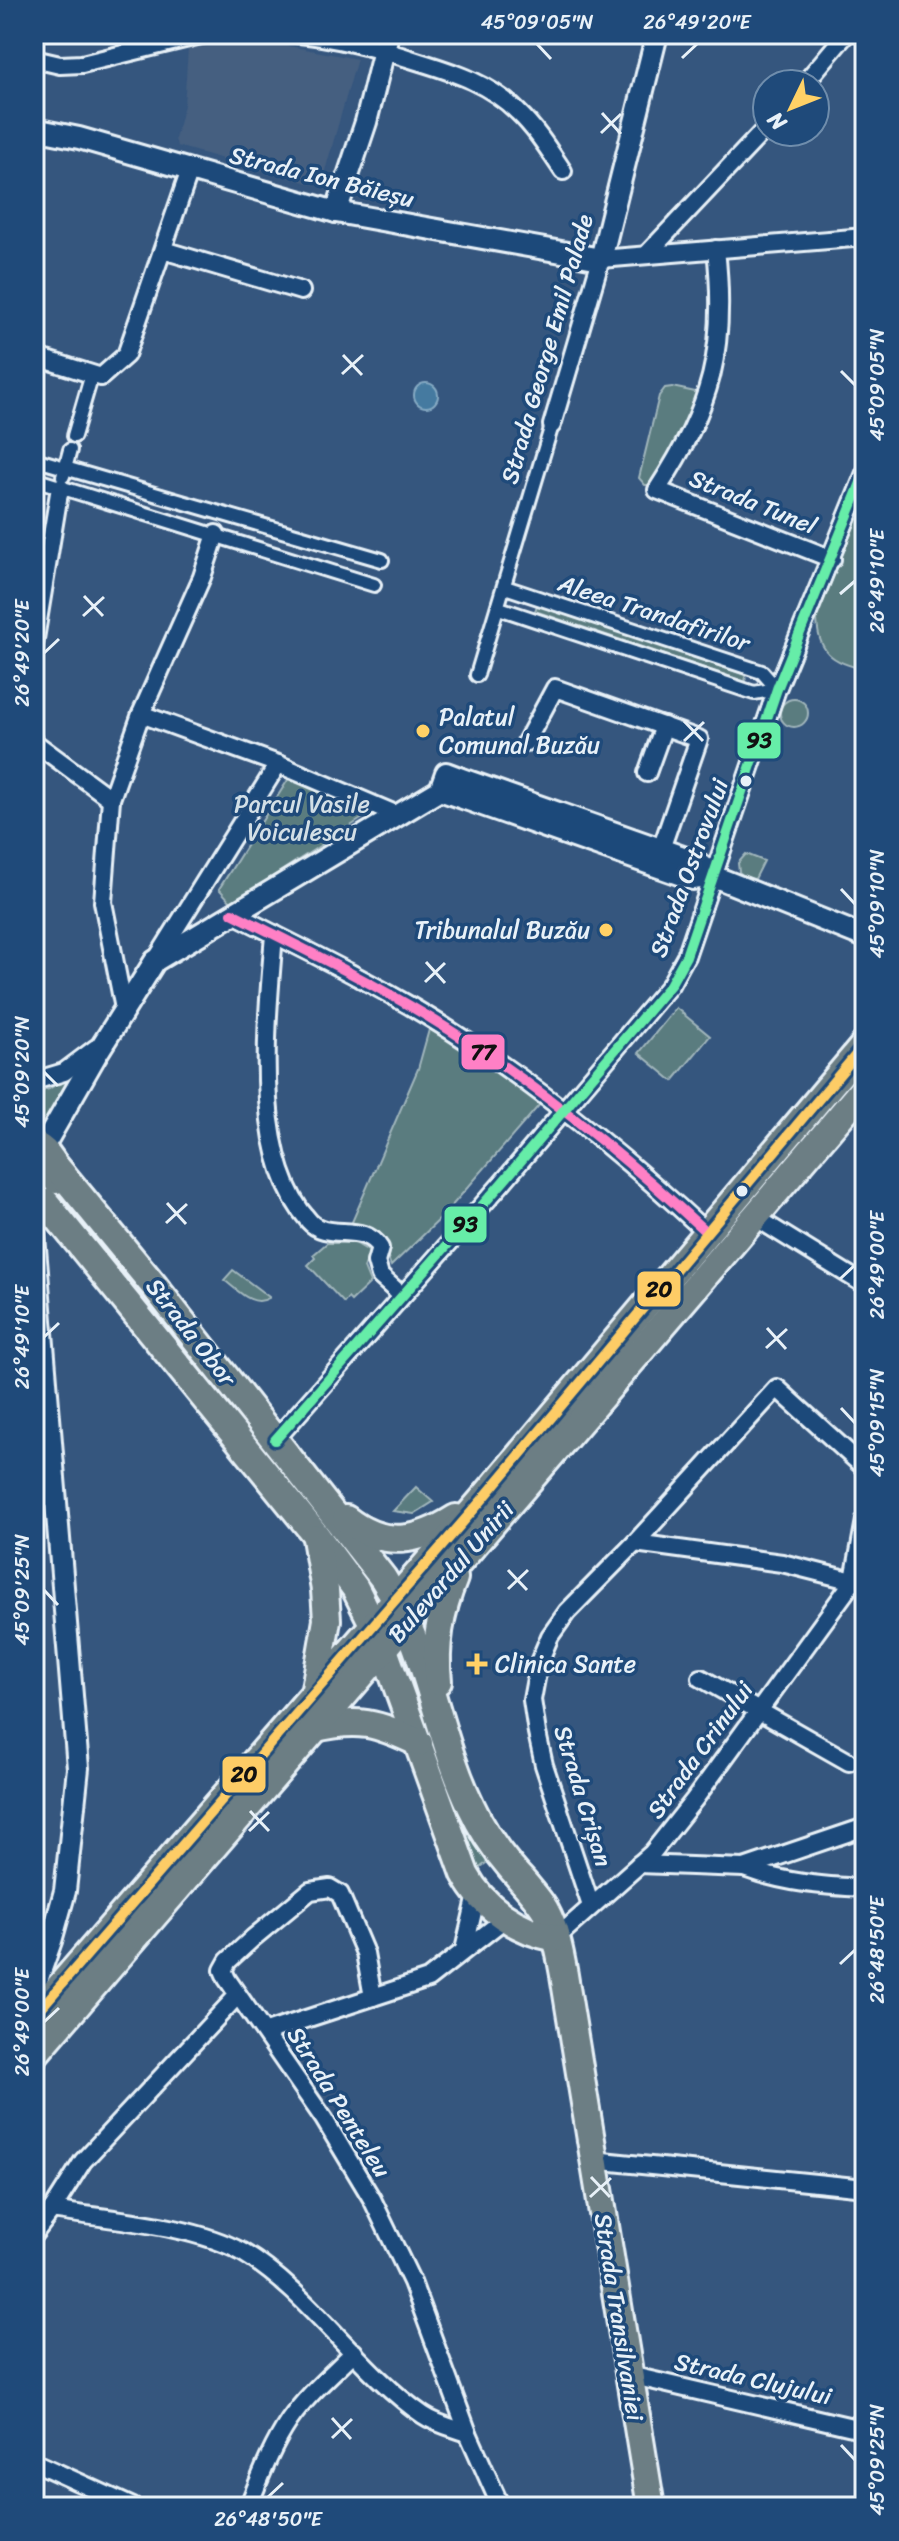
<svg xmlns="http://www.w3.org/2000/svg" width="899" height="2541" viewBox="0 0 899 2541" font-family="Sriracha,sans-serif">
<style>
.built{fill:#445f80}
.green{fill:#5a7b7f;stroke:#a1b6bc;stroke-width:2}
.water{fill:#447aa0;stroke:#86aac3;stroke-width:2}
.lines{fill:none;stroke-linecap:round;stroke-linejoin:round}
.pedestrian-casing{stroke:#e8f1f8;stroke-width:18}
.minor-casing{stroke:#e8f1f8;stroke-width:22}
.tertiary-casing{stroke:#e8f1f8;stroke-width:26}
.primary-casing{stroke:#e8f1f8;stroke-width:32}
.pedestrian{stroke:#1f4a7a;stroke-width:12}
.minor{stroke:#1f4a7a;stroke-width:16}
.tertiary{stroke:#1f4a7a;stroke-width:20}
.primary{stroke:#6c7e84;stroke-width:26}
.bus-1-casing{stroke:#1f4a7a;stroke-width:16}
.bus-2-casing{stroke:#1f4a7a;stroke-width:16}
.bus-3-casing{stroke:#1f4a7a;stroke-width:16}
.bus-1{stroke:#ff80c5;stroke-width:10}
.bus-2{stroke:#66eda8;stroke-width:10}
.bus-3{stroke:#fdcc66;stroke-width:10}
.ticks{fill:none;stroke:#e8f1f8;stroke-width:3}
.poi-dot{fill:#ffd166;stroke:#1f4a7a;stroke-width:3}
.bus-dot{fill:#e8f1f8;stroke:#1f4a7a;stroke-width:3}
.labels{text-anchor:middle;stroke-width:7;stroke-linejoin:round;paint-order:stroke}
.street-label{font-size:24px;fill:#e8f1f8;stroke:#1f4a7a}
.poi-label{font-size:24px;fill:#e8f1f8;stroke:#1f4a7a;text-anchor:start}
.park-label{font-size:24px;fill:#d3dfe6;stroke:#1f4a7a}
.line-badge{stroke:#1f4a7a;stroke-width:3}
.pale-badge-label{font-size:22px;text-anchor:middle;font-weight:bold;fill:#111}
.neatline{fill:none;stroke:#e8f1f8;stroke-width:3}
.ticks-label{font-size:20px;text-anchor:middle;fill:#e8f1f8}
</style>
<rect width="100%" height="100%" fill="#35567e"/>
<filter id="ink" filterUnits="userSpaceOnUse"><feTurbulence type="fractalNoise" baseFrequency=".0125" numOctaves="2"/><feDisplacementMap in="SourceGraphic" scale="16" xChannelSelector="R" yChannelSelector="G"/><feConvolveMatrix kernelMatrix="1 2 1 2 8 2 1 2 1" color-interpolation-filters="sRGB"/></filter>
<g filter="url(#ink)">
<!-- built -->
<polygon class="built" points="243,37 357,59 323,178 315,185 177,146 175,139 184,105 188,49"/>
<!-- green -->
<g class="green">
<polygon points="672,387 700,393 678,445 651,485 645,485 639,478 659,396 665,388"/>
<path d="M865,499V669C831,663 817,651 817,616Z"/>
<polygon points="538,603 745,675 746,682 535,611"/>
<circle cx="794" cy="713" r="14"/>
<polygon points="291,775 372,812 232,903 219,889"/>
<polygon points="746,854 764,861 755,879 746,878 739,872 738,863"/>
<polygon points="676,1008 710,1036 673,1081 639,1053"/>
<path d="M430,1026L542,1102L442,1217L391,1266C382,1244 387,1226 353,1226L352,1222L418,1069Z"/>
<polygon points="71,1074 75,1075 41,1133 37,1131 34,1126 34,1093 49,1089"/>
<polygon points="78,1203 370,1577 366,1580 74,1217"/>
<polygon points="327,1243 355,1243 370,1252 364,1268 370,1283 351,1301 348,1298 344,1303 308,1265 315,1258 313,1255"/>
<path d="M233,1270L269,1297V1298C252,1308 238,1290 224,1280Z"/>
<polygon points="416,1487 433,1502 414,1514 393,1511"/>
<polygon points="416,1658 491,1859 476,1871 470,1859 409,1666"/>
</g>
<!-- water -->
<circle class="water" cx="426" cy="395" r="12"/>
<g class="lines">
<defs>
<g id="pedestrian">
<polyline points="74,436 92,374"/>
<polyline points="34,459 382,560"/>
<polyline points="63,476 70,450"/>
<polyline points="34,479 374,585"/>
<polyline points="505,587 762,672 777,689"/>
<polyline points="499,608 754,693 777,689"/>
<polyline points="477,675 552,425"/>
</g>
<g id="minor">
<path d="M299,34C341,38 380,49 420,62C456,73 490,84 518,112C536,129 549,150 563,171"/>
<polyline points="34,59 60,65 82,64 205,34"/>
<polyline points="804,84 846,34"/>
<path d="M716,249C727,350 712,405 657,490L832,559"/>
<polyline points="163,250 301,291"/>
<polyline points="647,254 767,127"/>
<polyline points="34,356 101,377 126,355 190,170"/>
<polyline points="552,425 601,259 865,237"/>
<polyline points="34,645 60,487"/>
<polyline points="141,714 278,764 398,815"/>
<polyline points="34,742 111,799"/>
<polyline points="526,742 555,688 699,739 661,849"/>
<polyline points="647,773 664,726"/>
<path d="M232,913C297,946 364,978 427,1016C528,1077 620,1152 706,1232"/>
<path d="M274,934C268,1016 250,1156 309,1221C327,1242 364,1221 380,1248L376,1262L380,1276L401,1295"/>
<polyline points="156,960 278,764"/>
<polyline points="124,1009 103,902 111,799 141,714 202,577 216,534"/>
<polyline points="34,1081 64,1072 96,1048"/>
<polyline points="755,1217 865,1285"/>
<polyline points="275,1440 502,1183 670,985 686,956 777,689 865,473"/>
<polyline points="635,1543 782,1563 865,1584"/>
<polyline points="701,1678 849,1762"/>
<polyline points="639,1864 744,1868 865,1827"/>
<path d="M744,1868C784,1883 822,1886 865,1888"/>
<polyline points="591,1906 544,1765 537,1733 532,1700 539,1662 550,1636 567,1612 635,1543 777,1388 865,1468"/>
<polyline points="556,1938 652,1853 694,1800 854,1580 865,1520"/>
<polyline points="464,1950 477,1895"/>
<polyline points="373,1997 365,1953 340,1894 330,1888 310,1891 253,1938 228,1961 223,1970 227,1979 324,2119 372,2199 412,2282 468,2433 501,2507"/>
<polyline points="266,2032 428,1979 506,1918"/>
<polyline points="593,2160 865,2188"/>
<path d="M52,2210C110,2220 191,2224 242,2252C311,2293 357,2370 423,2415C436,2424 453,2428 468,2433"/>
<polyline points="34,2234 52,2210 83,2161 238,1995"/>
<polyline points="629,2375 865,2430"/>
<polyline points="34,2462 133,2507"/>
<path d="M248,2507C260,2478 271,2448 289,2421C307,2395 332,2374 354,2352"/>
</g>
<g id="tertiary">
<polyline points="34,129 79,138 336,212 601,259 657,34"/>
<polyline points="336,212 366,122 388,34"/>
<polyline points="440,790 446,773 462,779 697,862 713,876 865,937"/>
<polyline points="440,790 693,879 713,876"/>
<polyline points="42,1149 96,1055 155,961 440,790"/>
<polyline points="34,1236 78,1768 65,1891 51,1941 34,1989"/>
</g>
<g id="primary">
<path d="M34,1144C48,1152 56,1163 56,1180"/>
<path d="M53,1163L155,1287L383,1578C429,1649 435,1731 471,1806C481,1828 495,1849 511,1868C522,1881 536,1895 545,1910C556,1930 560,1953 564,1975L651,2507"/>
<path d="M46,1203L315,1534L355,1588L379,1636L465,1874C483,1908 518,1931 556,1938"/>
<path d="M346,1519C384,1549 418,1542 456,1518"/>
<path d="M438,1681C434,1644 440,1612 454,1578"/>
<polyline points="315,1689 327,1620 325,1590 316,1538"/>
<path d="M312,1729C358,1717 377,1723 419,1743"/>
<polyline points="34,2016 482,1500 865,1044"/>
<path d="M34,2055C311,1732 591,1412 865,1087"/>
</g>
</defs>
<!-- pedestrian casing -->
<use href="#pedestrian" class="pedestrian-casing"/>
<!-- minor casing -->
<use href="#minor" class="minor-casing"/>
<!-- tertiary casing -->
<use href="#tertiary" class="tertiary-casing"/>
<!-- primary casing -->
<use href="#primary" class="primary-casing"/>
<!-- pedestrian -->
<use href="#pedestrian" class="pedestrian"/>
<!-- minor -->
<use href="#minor" class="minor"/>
<!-- tertiary -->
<use href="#tertiary" class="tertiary"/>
<!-- primary -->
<use href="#primary" class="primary"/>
<defs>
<path id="bus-1" d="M232,913C297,946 364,978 427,1016C528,1077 620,1152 706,1232"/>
<polyline id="bus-2" points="275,1440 502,1183 670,985 686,956 777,689 865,473"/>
<polyline id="bus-3" points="34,2016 482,1500 865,1044"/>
</defs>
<!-- bus-1 casing -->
<use href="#bus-1" class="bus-1-casing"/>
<!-- bus-2 casing -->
<use href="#bus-2" class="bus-2-casing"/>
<!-- bus-3 casing -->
<use href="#bus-3" class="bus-3-casing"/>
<!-- bus-1 -->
<use href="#bus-1" class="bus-1"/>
<!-- bus-2 -->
<use href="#bus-2" class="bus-2"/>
<!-- bus-3 -->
<use href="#bus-3" class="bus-3"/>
</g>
</g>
<!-- ticks -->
<path class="ticks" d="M537,44L551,59M682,58L697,44M602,113L621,134M601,133L621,114M343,355L362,375M841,371L855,385M342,374L363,355M840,594L855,581M84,596L103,616M83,616L104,597M44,653L59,639M684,721L703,741M684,741L704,722M841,889L855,904M426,962L445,983M425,982L445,963M44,1072L58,1086M167,1203L186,1224M166,1223L187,1204M840,1279L855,1265M767,1328L786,1349M44,1337L59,1323M766,1348L787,1329M841,1408L855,1423M508,1570L527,1590M508,1589L528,1570M44,1590L58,1605M250,1811L269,1831M249,1831L269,1812M840,1964L855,1950M44,2022L59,2008M591,2177L610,2197M590,2197L611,2178M332,2418L351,2439M332,2438L352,2419M841,2445L855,2460M268,2497L283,2483"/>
<!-- markers -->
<g class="poi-dot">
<circle cx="423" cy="731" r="8"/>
<circle cx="606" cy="930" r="8"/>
<path d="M473 1652h8v8h8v8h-8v8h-8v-8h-8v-8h8z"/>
</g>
<g class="bus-dot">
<circle cx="746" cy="781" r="7"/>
<circle cx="742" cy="1191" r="7"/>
</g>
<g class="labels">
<!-- street labels -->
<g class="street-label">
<text transform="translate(322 177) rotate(14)" y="8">Strada Ion Băieșu</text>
<text transform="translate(547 349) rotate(-74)" y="8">Strada George Emil Palade</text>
<text transform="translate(753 502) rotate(22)" y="8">Strada Tunel</text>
<text transform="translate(654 613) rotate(18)" y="8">Aleea Trandafirilor</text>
<text transform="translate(689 868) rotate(-70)" y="8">Strada Ostrovului</text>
<text transform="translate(191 1332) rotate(52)" y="8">Strada Obor</text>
<text transform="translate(451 1572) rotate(-49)" y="8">Bulevardul Unirii</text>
<text transform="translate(700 1750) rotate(-54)" y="8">Strada Crinului</text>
<text transform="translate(583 1796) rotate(73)" y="8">Strada Crișan</text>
<text transform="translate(339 2102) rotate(58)" y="8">Strada Penteleu</text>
<text transform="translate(619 2317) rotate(81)" y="8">Strada Transilvaniei</text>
<text transform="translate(753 2379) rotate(13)" y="8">Strada Clujului</text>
</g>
<!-- poi labels -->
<g class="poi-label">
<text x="439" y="725">Palatul<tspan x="439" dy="28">Comunal Buzău</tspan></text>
<text x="590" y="938" text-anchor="end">Tribunalul Buzău</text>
<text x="495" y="1672">Clinica Sante</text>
</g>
<!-- park labels -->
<g class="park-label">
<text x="302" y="812">Parcul Vasile<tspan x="302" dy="28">Voiculescu</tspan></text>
</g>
</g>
<g class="line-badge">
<rect x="736" y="721" width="46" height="39" rx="8" fill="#66eda8"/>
<rect x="460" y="1033" width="46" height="38" rx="8" fill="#ff80c5"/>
<rect x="443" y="1205" width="45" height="39" rx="8" fill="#66eda8"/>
<rect x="636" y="1270" width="46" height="38" rx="8" fill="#fdcc66"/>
<rect x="221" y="1755" width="46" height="39" rx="8" fill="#fdcc66"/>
</g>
<g class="pale-badge-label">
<text x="759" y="748">93</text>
<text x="483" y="1060">77</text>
<text x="465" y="1232">93</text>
<text x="659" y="1297">20</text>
<text x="244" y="1782">20</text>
</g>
<!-- margin -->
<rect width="899" height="2541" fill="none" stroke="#1f4a7a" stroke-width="88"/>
<!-- north arrow -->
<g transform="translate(791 108) rotate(227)"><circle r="38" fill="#1f4a7a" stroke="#6f8dac" stroke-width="2"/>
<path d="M0-6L14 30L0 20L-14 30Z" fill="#ffd166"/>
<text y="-12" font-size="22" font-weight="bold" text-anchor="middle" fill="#e8f1f8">N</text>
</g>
<rect x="44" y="44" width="811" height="2453" class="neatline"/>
<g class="ticks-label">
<text x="537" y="29">45°09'05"N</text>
<text x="697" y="29">26°49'20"E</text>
<text transform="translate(877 385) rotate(-90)" y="7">45°09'05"N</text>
<text transform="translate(877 581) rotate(-90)" y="7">26°49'10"E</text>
<text transform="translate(22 653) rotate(-90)" y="7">26°49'20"E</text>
<text transform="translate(877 904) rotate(-90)" y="7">45°09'10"N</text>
<text transform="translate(22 1072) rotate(-90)" y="7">45°09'20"N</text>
<text transform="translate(877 1265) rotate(-90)" y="7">26°49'00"E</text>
<text transform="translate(22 1337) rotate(-90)" y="7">26°49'10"E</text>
<text transform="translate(877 1423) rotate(-90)" y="7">45°09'15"N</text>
<text transform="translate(22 1590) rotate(-90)" y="7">45°09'25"N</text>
<text transform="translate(877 1950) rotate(-90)" y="7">26°48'50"E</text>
<text transform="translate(22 2022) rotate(-90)" y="7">26°49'00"E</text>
<text transform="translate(877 2460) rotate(-90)" y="7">45°09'25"N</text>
<text x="268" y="2526">26°48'50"E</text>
</g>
</svg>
